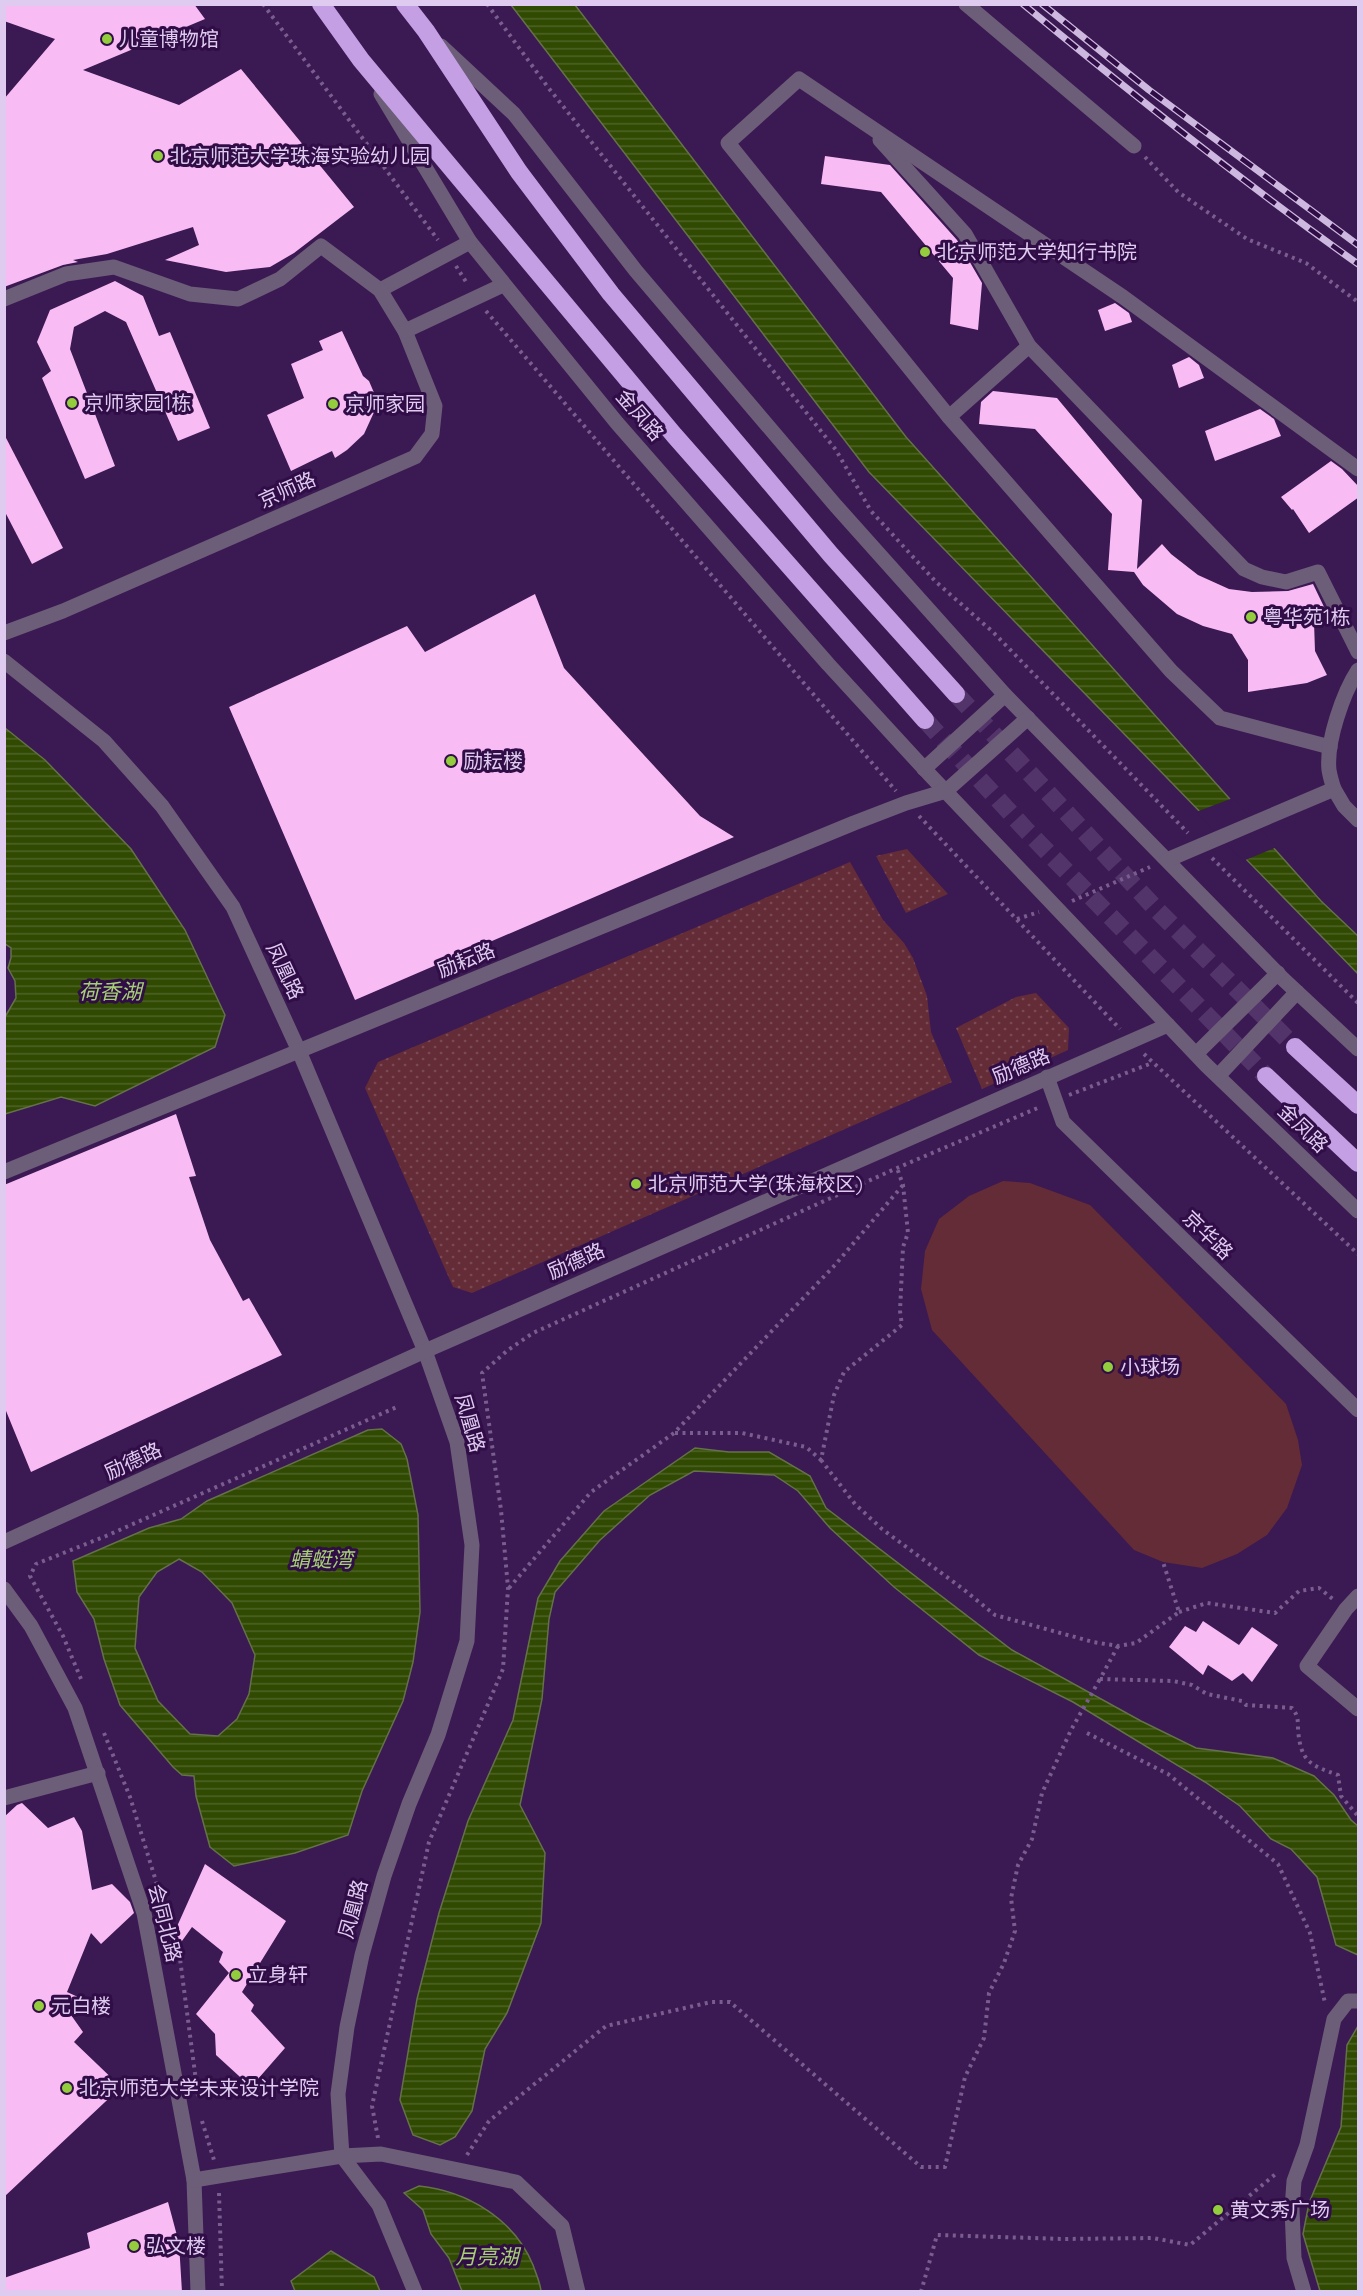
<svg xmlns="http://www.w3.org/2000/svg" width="1363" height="2296" viewBox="0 0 1363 2296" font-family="Quicksand,'Noto Sans SC',sans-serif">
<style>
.grass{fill:url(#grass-dots)}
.pitch{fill:#642c37}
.water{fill:url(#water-rules);stroke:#647149;stroke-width:1.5;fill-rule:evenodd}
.pier{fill:#3b1952}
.building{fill:#f9bbf4}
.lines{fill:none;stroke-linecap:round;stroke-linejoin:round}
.highway-tunnel{stroke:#53346a;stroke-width:18;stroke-dasharray:18 9;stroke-linecap:butt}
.path{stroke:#795d8e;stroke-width:4;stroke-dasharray:3 4.5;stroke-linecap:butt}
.minor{stroke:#6c5d79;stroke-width:15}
.highway{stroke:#c49fe3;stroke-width:18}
.rail-casing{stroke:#cdb9df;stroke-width:7}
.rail{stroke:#310d47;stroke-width:4.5;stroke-dasharray:14;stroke-linecap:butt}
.poi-dot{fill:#93cd3e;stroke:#310d47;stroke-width:2}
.labels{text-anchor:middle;stroke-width:6;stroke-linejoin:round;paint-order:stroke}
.poi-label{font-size:20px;fill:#decbef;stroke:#310d47;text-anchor:start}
.street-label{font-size:20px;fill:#decbef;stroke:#310d47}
.water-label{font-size:21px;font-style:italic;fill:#a6d074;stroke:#310d47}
</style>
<defs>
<pattern id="grass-dots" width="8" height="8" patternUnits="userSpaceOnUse" patternTransform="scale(1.5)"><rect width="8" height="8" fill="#642c37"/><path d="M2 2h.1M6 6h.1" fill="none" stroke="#7a4954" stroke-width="1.8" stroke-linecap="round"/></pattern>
<pattern id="water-rules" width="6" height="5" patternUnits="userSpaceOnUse" patternTransform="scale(1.5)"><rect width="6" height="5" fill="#304a02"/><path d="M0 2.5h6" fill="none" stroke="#4e6327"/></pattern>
</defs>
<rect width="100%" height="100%" fill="#3b1952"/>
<!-- grass -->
<g class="grass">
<polygon points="907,849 948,894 906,913 876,856"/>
<polygon points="850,862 883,920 904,943 913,958 927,996 931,1032 952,1082 472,1293 453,1287 365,1088 378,1062"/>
<polygon points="1036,993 1069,1028 1068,1050 982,1089 956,1028 1016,997"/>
</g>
<!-- pitch -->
<polygon class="pitch" points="1003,1181 1030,1183 1090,1205 1286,1404 1298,1440 1302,1465 1287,1508 1267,1535 1237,1554 1202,1568 1163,1562 1134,1550 932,1330 921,1289 925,1251 939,1219 969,1196"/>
<!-- water -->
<g class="water">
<polygon points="511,5 575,5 906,437 1321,901 1358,936 1358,974 869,472"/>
<polygon points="5,728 45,760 131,849 185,930 225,1015 215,1047 95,1106 61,1097 5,1114 5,1017 16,998 15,981 8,968 11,958 11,948 4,943"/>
<path d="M382,1429L401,1444L407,1459L418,1515L420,1612L413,1662L403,1701L362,1791L348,1835L295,1853L234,1866L210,1847L196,1796L194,1776L182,1775L173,1767L120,1705L104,1659L94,1619L77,1592L73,1561L149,1528L181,1519L207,1501L368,1430ZM179,1559L202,1572L232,1603L255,1655L249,1694L237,1719L218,1736L190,1734L158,1701L135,1648L139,1597L157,1572Z"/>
<polygon points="695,1448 729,1452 769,1452 810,1476 826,1508 1012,1650 1141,1721 1196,1748 1273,1758 1314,1776 1334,1795 1351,1820 1358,1826 1358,1955 1336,1945 1317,1877 1291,1849 1271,1839 1240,1806 1205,1782 1073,1702 979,1655 894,1587 830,1528 798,1491 774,1475 694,1471 650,1495 600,1540 555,1592 549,1619 542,1699 520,1805 545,1853 541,1923 507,2013 485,2049 472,2111 455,2137 440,2145 413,2135 400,2100 417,1999 439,1913 468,1821 513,1720 538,1598 560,1561 604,1511"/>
<polygon points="1358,2026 1358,2291 1320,2291 1303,2234 1309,2203 1341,2127 1347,2045"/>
<path d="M419,2186C467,2191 514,2219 533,2265C536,2274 540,2282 541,2291H462L449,2258L431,2234L423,2210L404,2193Z"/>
<polygon points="331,2251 374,2277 380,2291 295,2291 291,2281"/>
</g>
<!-- pier -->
<polygon class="pier" points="1233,798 1277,847 1243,861 1196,812"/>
<!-- building -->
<g class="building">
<polygon points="4,4 194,4 205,19 83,70 179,105 241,69 354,207 294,253 270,267 226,272 165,260 199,245 193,227 107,254 73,260 78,262 63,265 4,287 4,99 55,39 4,21"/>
<polygon points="825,156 890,165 957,240 982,283 978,330 950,324 953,278 881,192 821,184"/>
<polygon points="115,281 143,296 159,336 170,332 210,428 178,441 126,322 105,311 74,327 70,349 115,466 85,479 42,378 51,371 37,342 50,310"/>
<polygon points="1115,303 1129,313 1132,322 1105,331 1098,310"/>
<polygon points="342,331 363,376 369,381 375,395 375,410 364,434 347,450 335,458 332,451 291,471 267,415 304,398 291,364 323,350 319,341"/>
<polygon points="1189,357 1199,365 1204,378 1179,388 1172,365"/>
<polygon points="993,391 1057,398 1142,500 1137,569 1162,544 1171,554 1198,575 1229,589 1252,592 1288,591 1313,584 1326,611 1314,622 1315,651 1327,675 1307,683 1248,692 1248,660 1232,634 1203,626 1177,614 1143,585 1134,572 1108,570 1112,514 1035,429 979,424 981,402"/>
<polygon points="1260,409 1274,419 1281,436 1215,461 1205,431"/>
<polygon points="4,434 63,548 32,564 4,510"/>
<polygon points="1331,461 1342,469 1359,487 1359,497 1309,533 1293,509 1292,510 1281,497"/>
<polygon points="535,594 564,668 700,816 734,837 355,1000 229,707 407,626 425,652"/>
<polygon points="176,1114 196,1176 189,1177 210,1240 243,1301 249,1298 282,1355 31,1472 4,1406 4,1185"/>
<polygon points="1203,1621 1239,1645 1252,1627 1278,1645 1252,1682 1243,1673 1232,1681 1208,1665 1203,1675 1169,1647 1185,1626 1196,1632"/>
<polygon points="22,1803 48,1828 74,1817 82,1831 92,1890 112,1884 130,1902 134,1913 101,1944 91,1933 67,1992 78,1997 71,2015 83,2032 74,2042 121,2087 4,2197 4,1817 17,1805"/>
<polygon points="205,1864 286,1921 242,1992 254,2005 251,2011 285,2048 251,2087 216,2055 215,2034 196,2014 229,1973 219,1962 223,1952 192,1927 172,1955 166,1951"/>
<polygon points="168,2202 179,2243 182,2292 4,2292 4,2278 90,2248 87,2233"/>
</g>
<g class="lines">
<!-- highway-tunnel -->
<g class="highway-tunnel">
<polyline points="956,694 1157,910 1295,1047"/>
<polyline points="925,720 1027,831 1266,1076"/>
</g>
<!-- path -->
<g class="path">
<polyline points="263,4 438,240"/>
<polyline points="487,4 547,86 836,450 871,511 936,582 993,632 1188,833"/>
<polyline points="1145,157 1178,192 1247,239 1306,263 1358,302"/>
<polyline points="456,266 468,285"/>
<polyline points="486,311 896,791"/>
<polyline points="919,816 1120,1029"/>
<polyline points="1212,858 1358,1003"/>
<polyline points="1072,901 1150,867"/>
<polyline points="1017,919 1039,912"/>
<polyline points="1144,1054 1358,1254"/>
<polyline points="1069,1095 1152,1063"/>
<polyline points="675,1433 742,1433 806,1447 821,1460 834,1395 844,1372 902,1325 900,1311 903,1247 908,1233 903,1185 897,1168"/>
<polyline points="821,1460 855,1504 882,1529 963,1589 995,1615 1093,1642 1118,1646 1136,1643 1179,1612 1163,1562"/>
<polyline points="509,1588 591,1492 674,1433 835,1265 903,1185"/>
<polyline points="1179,1612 1207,1603 1275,1613 1299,1591 1319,1588 1334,1600"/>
<path d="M1118,1646L1100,1679L1173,1681L1192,1685L1207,1694L1242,1701L1246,1705L1292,1708C1298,1715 1298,1720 1298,1730C1301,1762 1310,1765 1338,1775L1341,1796L1358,1816"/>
<polyline points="81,1679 63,1636 30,1576 36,1564 106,1536 399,1406"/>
<polyline points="104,1733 130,1797 180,1959 198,2096"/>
<polyline points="1087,1733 1168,1774 1278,1864 1310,1933 1325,2003"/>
<polyline points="202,2121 214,2160"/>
<polyline points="378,2138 372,2106 429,1842 503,1669 508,1588 501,1510 482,1373 508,1350 533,1333 897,1168 1040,1107"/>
<polyline points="467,2155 489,2121 606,2026 711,2002 730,2002 921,2167 945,2167 965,2077 984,2038 989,1993 1004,1963 1015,1931 1011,1898 1018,1865 1032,1839 1042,1793 1071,1730 1100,1679"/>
<polyline points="219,2193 222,2292"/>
<polyline points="921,2292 937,2235 1064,2239 1153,2238 1190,2245 1278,2172"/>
</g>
<!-- minor -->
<g class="minor">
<polyline points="966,4 1134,146"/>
<polyline points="441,46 514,114 636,271 836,506 1005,695 1283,979 1358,1049"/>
<polyline points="381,94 470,242 617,423 828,664 930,775 1206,1065 1358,1211"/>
<polyline points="880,140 965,234 1029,346 1244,569 1262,577 1286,582 1318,572 1358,652"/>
<polyline points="380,290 470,242"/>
<polyline points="4,299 66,274 114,267 190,294 238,299 280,279 321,246 380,290 405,331 435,406 432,434 415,457 63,611 4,633"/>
<polyline points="405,331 503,285"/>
<polyline points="949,417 1029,346"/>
<polyline points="4,661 104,741 162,806 233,907 299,1051 425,1351 457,1442 472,1545 467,1641 438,1735 409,1804 384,1876 362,1955 347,2027 338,2094 342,2156 379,2205 415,2292"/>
<polyline points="1330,747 1220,718 1171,671 949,417 728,143 799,79 1123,297 1358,469"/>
<polyline points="924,769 1005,695"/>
<polyline points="1334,789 1344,806 1358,820"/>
<path d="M1167,860L1334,789C1332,783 1330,776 1329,770C1326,742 1343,693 1358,670"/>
<polyline points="1196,1054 1278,973"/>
<polyline points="1218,1076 1297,992"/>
<polyline points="1047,1077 1063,1122 1358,1410"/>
<polyline points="4,1172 854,823 906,803 946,791 1028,718"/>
<polyline points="4,1542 425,1351 1168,1025"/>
<polyline points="4,1589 31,1626 75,1708 144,1913 194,2180 198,2292"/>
<polyline points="1358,1596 1346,1609 1307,1666 1358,1709"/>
<polyline points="4,1798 98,1773"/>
<polyline points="194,2180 342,2156 381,2154 516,2182 562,2226 578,2292"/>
<polyline points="1304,2292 1294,2258 1292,2209 1294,2181 1307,2145 1334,2019 1348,2001 1358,2001"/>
</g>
<!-- highway -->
<g class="highway">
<polyline points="321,4 361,60 674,435 925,720"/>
<polyline points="405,4 426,31 519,172 611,294 831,555 956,694"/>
<polyline points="1295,1047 1358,1105"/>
<polyline points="1266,1076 1358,1163"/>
</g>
<defs>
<g id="rail">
<path d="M1023,4C1132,94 1243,182 1358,264"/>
<polyline points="1042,4 1149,90 1358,245"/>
</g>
</defs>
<!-- rail casing -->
<use href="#rail" class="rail-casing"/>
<!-- rail -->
<use href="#rail" class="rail"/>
</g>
<!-- markers -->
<g class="poi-dot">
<circle cx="107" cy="39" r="6"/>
<circle cx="158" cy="156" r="6"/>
<circle cx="925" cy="252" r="6"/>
<circle cx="72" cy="403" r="6"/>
<circle cx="333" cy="404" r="6"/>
<circle cx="1251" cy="617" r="6"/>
<circle cx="451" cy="761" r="6"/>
<circle cx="636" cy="1184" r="6"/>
<circle cx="1108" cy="1367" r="6"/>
<circle cx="236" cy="1975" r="6"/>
<circle cx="39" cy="2006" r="6"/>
<circle cx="67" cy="2088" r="6"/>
<circle cx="1218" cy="2210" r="6"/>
<circle cx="134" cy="2246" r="6"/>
</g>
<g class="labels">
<!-- poi labels -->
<g class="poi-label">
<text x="119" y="46">儿童博物馆</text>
<text x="170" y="163">北京师范大学珠海实验幼儿园</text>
<text x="937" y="259">北京师范大学知行书院</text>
<text x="84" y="410">京师家园1栋</text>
<text x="345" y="411">京师家园</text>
<text x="1263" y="624">粤华苑1栋</text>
<text x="463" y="768">励耘楼</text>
<text x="648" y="1191">北京师范大学(珠海校区)</text>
<text x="1120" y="1374">小球场</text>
<text x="248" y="1982">立身轩</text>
<text x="51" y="2013">元白楼</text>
<text x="79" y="2095">北京师范大学未来设计学院</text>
<text x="1230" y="2217">黄文秀广场</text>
<text x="146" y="2253">弘文楼</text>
</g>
<!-- street labels -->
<g class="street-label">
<text transform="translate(640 415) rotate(49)" y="7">金凤路</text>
<text transform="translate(287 490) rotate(-24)" y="7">京师路</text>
<text transform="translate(466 960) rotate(-22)" y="7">励耘路</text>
<text transform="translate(285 971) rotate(65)" y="7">凤凰路</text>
<text transform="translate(1021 1066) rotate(-23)" y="7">励德路</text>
<text transform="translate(1303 1128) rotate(44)" y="7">金凤路</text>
<text transform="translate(1208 1235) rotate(44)" y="7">京华路</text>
<text transform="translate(576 1261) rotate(-24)" y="7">励德路</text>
<text transform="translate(470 1423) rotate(74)" y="7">凤凰路</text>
<text transform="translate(133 1461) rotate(-25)" y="7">励德路</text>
<text transform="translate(353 1909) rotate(-75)" y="7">凤凰路</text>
<text transform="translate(165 1923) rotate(76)" y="7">会同北路</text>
</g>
<!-- water labels -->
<g class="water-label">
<text x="110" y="999">荷香湖</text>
<text x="321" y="1567">蜻蜓湾</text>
<text x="487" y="2264">月亮湖</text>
</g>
</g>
<!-- border -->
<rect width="1363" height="2296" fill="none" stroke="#decbef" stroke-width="12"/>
</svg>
